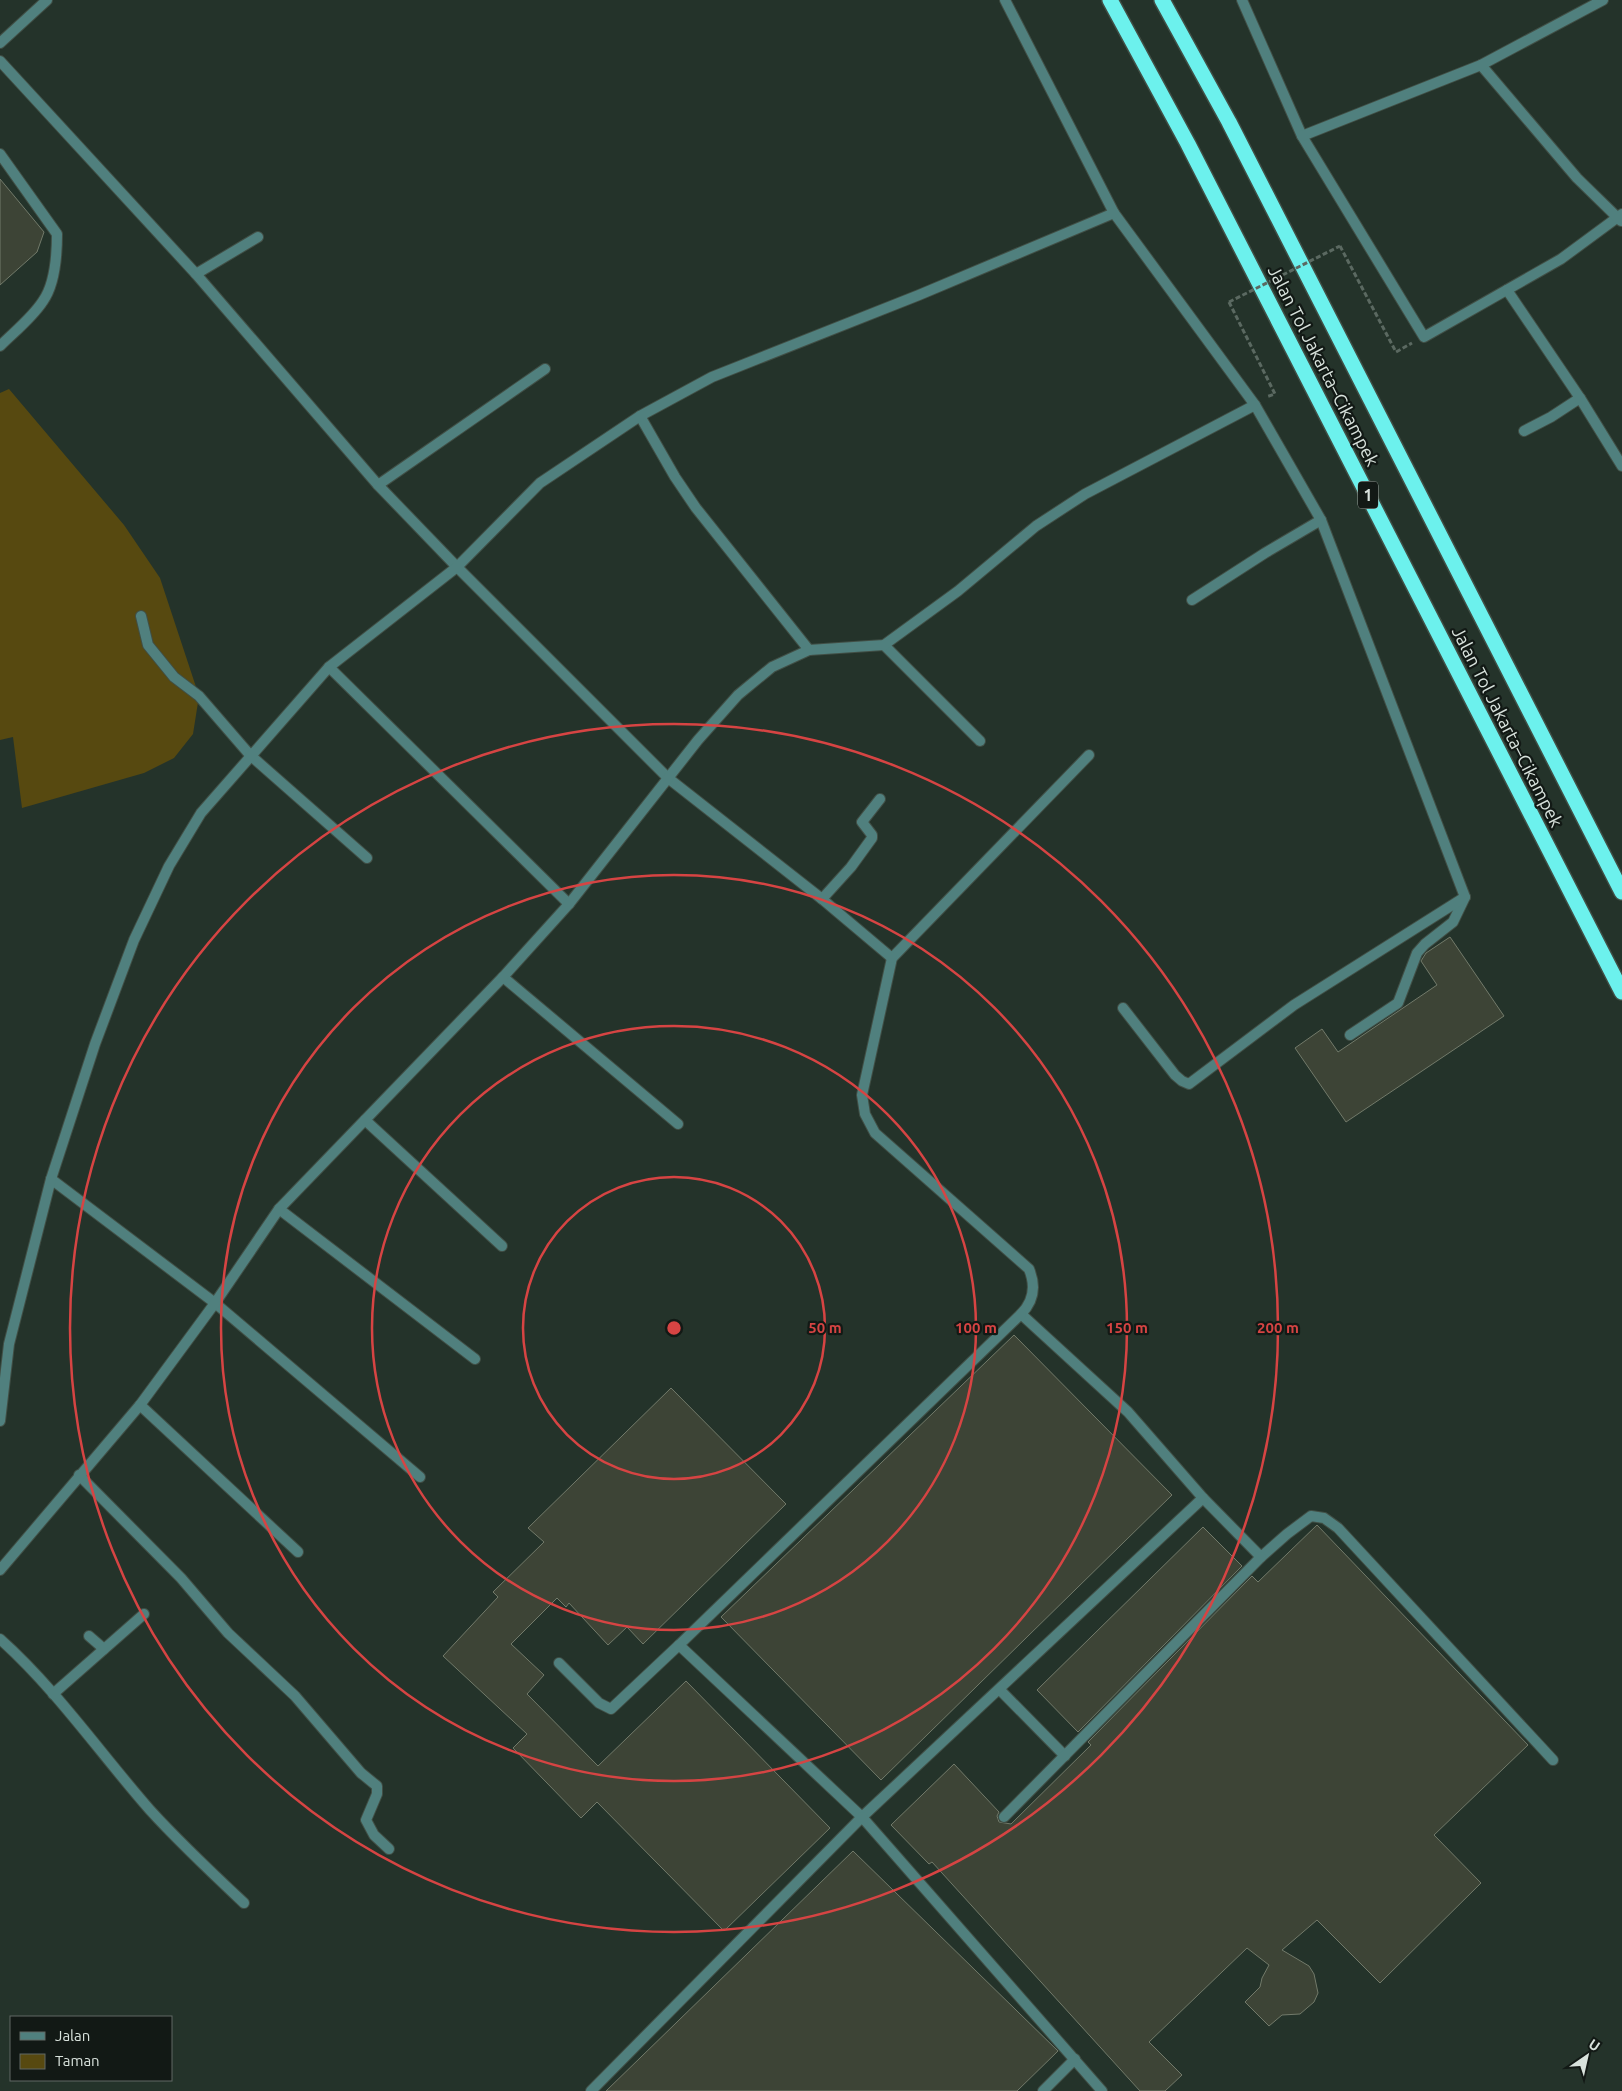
<svg xmlns="http://www.w3.org/2000/svg" width="1622" height="2091" viewBox="0 0 1622 2091" font-family="Ubuntu,sans-serif">
<style>
.green{fill:#574910}
.building{fill:#3d4436;stroke:#727a6a}
.lines{fill:none;stroke-linecap:round;stroke-linejoin:round}
.service-casing{stroke:#414f46;stroke-width:12}
.minor-casing{stroke:#414f46;stroke-width:12}
.motorway-casing{stroke:#414f46;stroke-width:18}
.path{stroke:#5b6961;stroke-width:3;stroke-dasharray:5 2.5;stroke-linecap:butt}
.service{stroke:#50807e;stroke-width:10}
.minor{stroke:#50807e;stroke-width:10}
.motorway{stroke:#6cf1ed;stroke-width:15}
.path-bridge{stroke:#5b6961;stroke-width:3;stroke-dasharray:5 2.5;stroke-linecap:butt}
.ring{fill:none;stroke:#d64443;stroke-width:2.5}
.labels{text-anchor:middle;stroke-width:4.5;stroke-linejoin:round;paint-order:stroke}
.shield{fill:#121915;stroke:#9da6a0;stroke-width:1}
.shield-label{font-size:16px;font-weight:bold;fill:#d8e2dc}
.street-label{font-size:18px;fill:#d8e2dc;stroke:#121915}
.centre{fill:#d64443;stroke:#121915;stroke-width:2.5}
.ring-label{font-size:15px;text-anchor:middle;font-weight:bold;fill:#d64443;stroke:#121915;stroke-width:4.5;stroke-linejoin:round;paint-order:stroke}
</style>
<rect width="100%" height="100%" fill="#24332a"/>
<!-- green -->
<polygon class="green" points="9,389 124,525 160,578 199,696 193,734 174,758 144,773 22,808 13,737 0,740 0,393"/>
<!-- building -->
<g class="building">
<polygon points="0,179 44,232 37,252 0,285"/>
<polygon points="1450,937 1504,1016 1346,1122 1295,1048 1322,1029 1338,1052 1437,985 1421,961 1426,953"/>
<polygon points="1014,1335 1172,1495 881,1780 721,1617"/>
<polygon points="671,1388 786,1504 643,1644 627,1627 608,1645 569,1603 566,1607 557,1598 511,1644 544,1675 527,1694 598,1766 686,1681 830,1828 724,1931 597,1802 581,1818 513,1748 527,1734 443,1656 498,1597 493,1592 544,1542 528,1528"/>
<polygon points="1317,1525 1528,1745 1434,1835 1481,1883 1380,1983 1317,1920 1282,1950 1309,1966 1314,1974 1318,1993 1314,2002 1300,2014 1282,2015 1269,2026 1245,2002 1260,1987 1262,1978 1269,1965 1247,1948 1149,2042 1182,2075 1165,2091 1140,2091 932,1862 929,1864 891,1825 954,1764 999,1812 997,1816 999,1822 1011,1824 1091,1745 1088,1742 1252,1576 1258,1582"/>
<polygon points="1203,1527 1242,1566 1078,1732 1037,1690"/>
<polygon points="853,1851 1058,2051 1017,2091 606,2091"/>
</g>
<g class="lines">
<defs>
<g id="service">
<polyline points="0,43 47,0"/>
<path d="M0,154L57,234C57,254 55,284 43,301C32,318 14,332 0,346"/>
<polyline points="1524,431 1551,417 1580,398"/>
<polyline points="141,616 148,645 174,677 199,696 250,755"/>
<path d="M1089,755L892,958L862,1095L865,1114L875,1133L1029,1269C1036,1286 1034,1301 1021,1314L1128,1412L1203,1498L1261,1557L1287,1534L1311,1516L1324,1518L1338,1528L1553,1760"/>
<polyline points="1350,1035 1398,1003 1417,953 1425,944 1453,922 1465,897"/>
<polyline points="1021,1314 679,1645 862,1817 1203,1498"/>
<polyline points="559,1663 599,1703 611,1709 679,1645"/>
<polyline points="1000,1690 1065,1756"/>
<polyline points="1004,1817 1261,1557"/>
<polyline points="591,2091 862,1817 1102,2091"/>
<polyline points="1043,2091 1075,2059"/>
</g>
<g id="minor">
<polyline points="1005,0 1114,213 1255,405 1321,520 1465,897 1294,1005 1189,1084 1182,1081 1175,1075 1123,1008"/>
<polyline points="1242,0 1302,136 1424,337 1561,259 1622,214"/>
<polyline points="0,61 196,274 378,485 457,567 668,778 822,899 892,958"/>
<polyline points="1481,65 1577,178 1621,221"/>
<polyline points="1302,136 1481,65 1603,0"/>
<polyline points="196,274 258,237"/>
<polyline points="1507,290 1580,398 1622,466"/>
<polyline points="640,416 675,477 696,508 809,650"/>
<polyline points="378,485 545,369"/>
<polyline points="1192,600 1265,553 1321,520"/>
<polyline points="884,645 980,741"/>
<polyline points="329,667 569,904"/>
<polyline points="250,755 367,858"/>
<polyline points="822,899 851,867 872,838 872,835 862,822 880,799"/>
<polyline points="503,977 678,1124"/>
<polyline points="365,1120 502,1246"/>
<polyline points="51,1179 215,1303 420,1477"/>
<polyline points="279,1209 475,1359"/>
<polyline points="140,1405 298,1552"/>
<polyline points="0,1421 9,1344 51,1179 95,1044 134,940 169,866 201,813 329,667 457,567 540,483 640,416 712,377 919,295 1114,213"/>
<polyline points="79,1475 181,1578 228,1633 295,1696 361,1773 377,1786 377,1794 366,1820 374,1835 389,1849"/>
<polyline points="0,1570 140,1405 215,1303 279,1209 503,977 569,904 698,740 738,695 772,667 809,650 884,645 958,591 1036,526 1085,494 1255,405"/>
<polyline points="89,1636 104,1649"/>
<path d="M0,1639C56,1689 100,1753 150,1810C180,1843 212,1873 244,1903"/>
<polyline points="53,1694 144,1614"/>
</g>
<g id="motorway">
<polyline points="1110,0 1188,144 1622,992"/>
<polyline points="1162,0 1229,122 1622,892"/>
</g>
</defs>
<!-- service casing -->
<use href="#service" class="service-casing"/>
<!-- minor casing -->
<use href="#minor" class="minor-casing"/>
<!-- motorway casing -->
<use href="#motorway" class="motorway-casing"/>
<!-- path -->
<g class="path">
<polyline points="1340,246 1396,352 1412,343"/>
<polyline points="1229,302 1275,394 1266,397"/>
</g>
<!-- service -->
<use href="#service" class="service"/>
<!-- minor -->
<use href="#minor" class="minor"/>
<!-- motorway -->
<use href="#motorway" class="motorway"/>
<!-- path-bridge -->
<polyline class="path-bridge" points="1229,302 1340,246"/>
</g>
<!-- distance rings -->
<g class="ring">
<circle cx="674" cy="1328" r="151"/>
<circle cx="674" cy="1328" r="302"/>
<circle cx="674" cy="1328" r="453"/>
<circle cx="674" cy="1328" r="604"/>
</g>
<g class="labels">
<!-- shield labels -->
<rect class="shield" x="1358" y="481.5" width="20" height="27" rx="4"/>
<g class="shield-label">
<text x="1368" y="501">1</text>
</g>
<!-- street labels -->
<g class="street-label">
<text transform="translate(1323 366) rotate(63)" y="6">Jalan Tol Jakarta–Cikampek</text>
<text transform="translate(1507 727) rotate(63)" y="6">Jalan Tol Jakarta–Cikampek</text>
</g>
</g>
<circle cx="674" cy="1328" r="8" class="centre"/>
<g class="ring-label">
<text x="825" y="1333">50 m</text>
<text x="976" y="1333">100 m</text>
<text x="1127" y="1333">150 m</text>
<text x="1278" y="1333">200 m</text>
</g>
<!-- legend -->
<rect x="10" y="2016" width="162" height="65" fill="#121915" stroke="#616965"/>
<rect x="20" y="2032" width="25" height="8" fill="#50807e" stroke="#616965"/>
<text x="55" y="2041" font-size="15" fill="#d8e2dc">Jalan</text>
<rect x="20" y="2054" width="25" height="15" fill="#574910" stroke="#616965"/>
<text x="55" y="2066" font-size="15" fill="#d8e2dc">Taman</text>
<!-- north arrow -->
<g transform="translate(1587 2056) rotate(34)" stroke="#121915" stroke-width="4" paint-order="stroke">
<path d="M0-4L9 19L0 12L-9 19Z" fill="#d8e2dc"/>
<text y="-8" font-size="14" font-weight="bold" text-anchor="middle" fill="#d8e2dc">U</text>
</g>
</svg>
